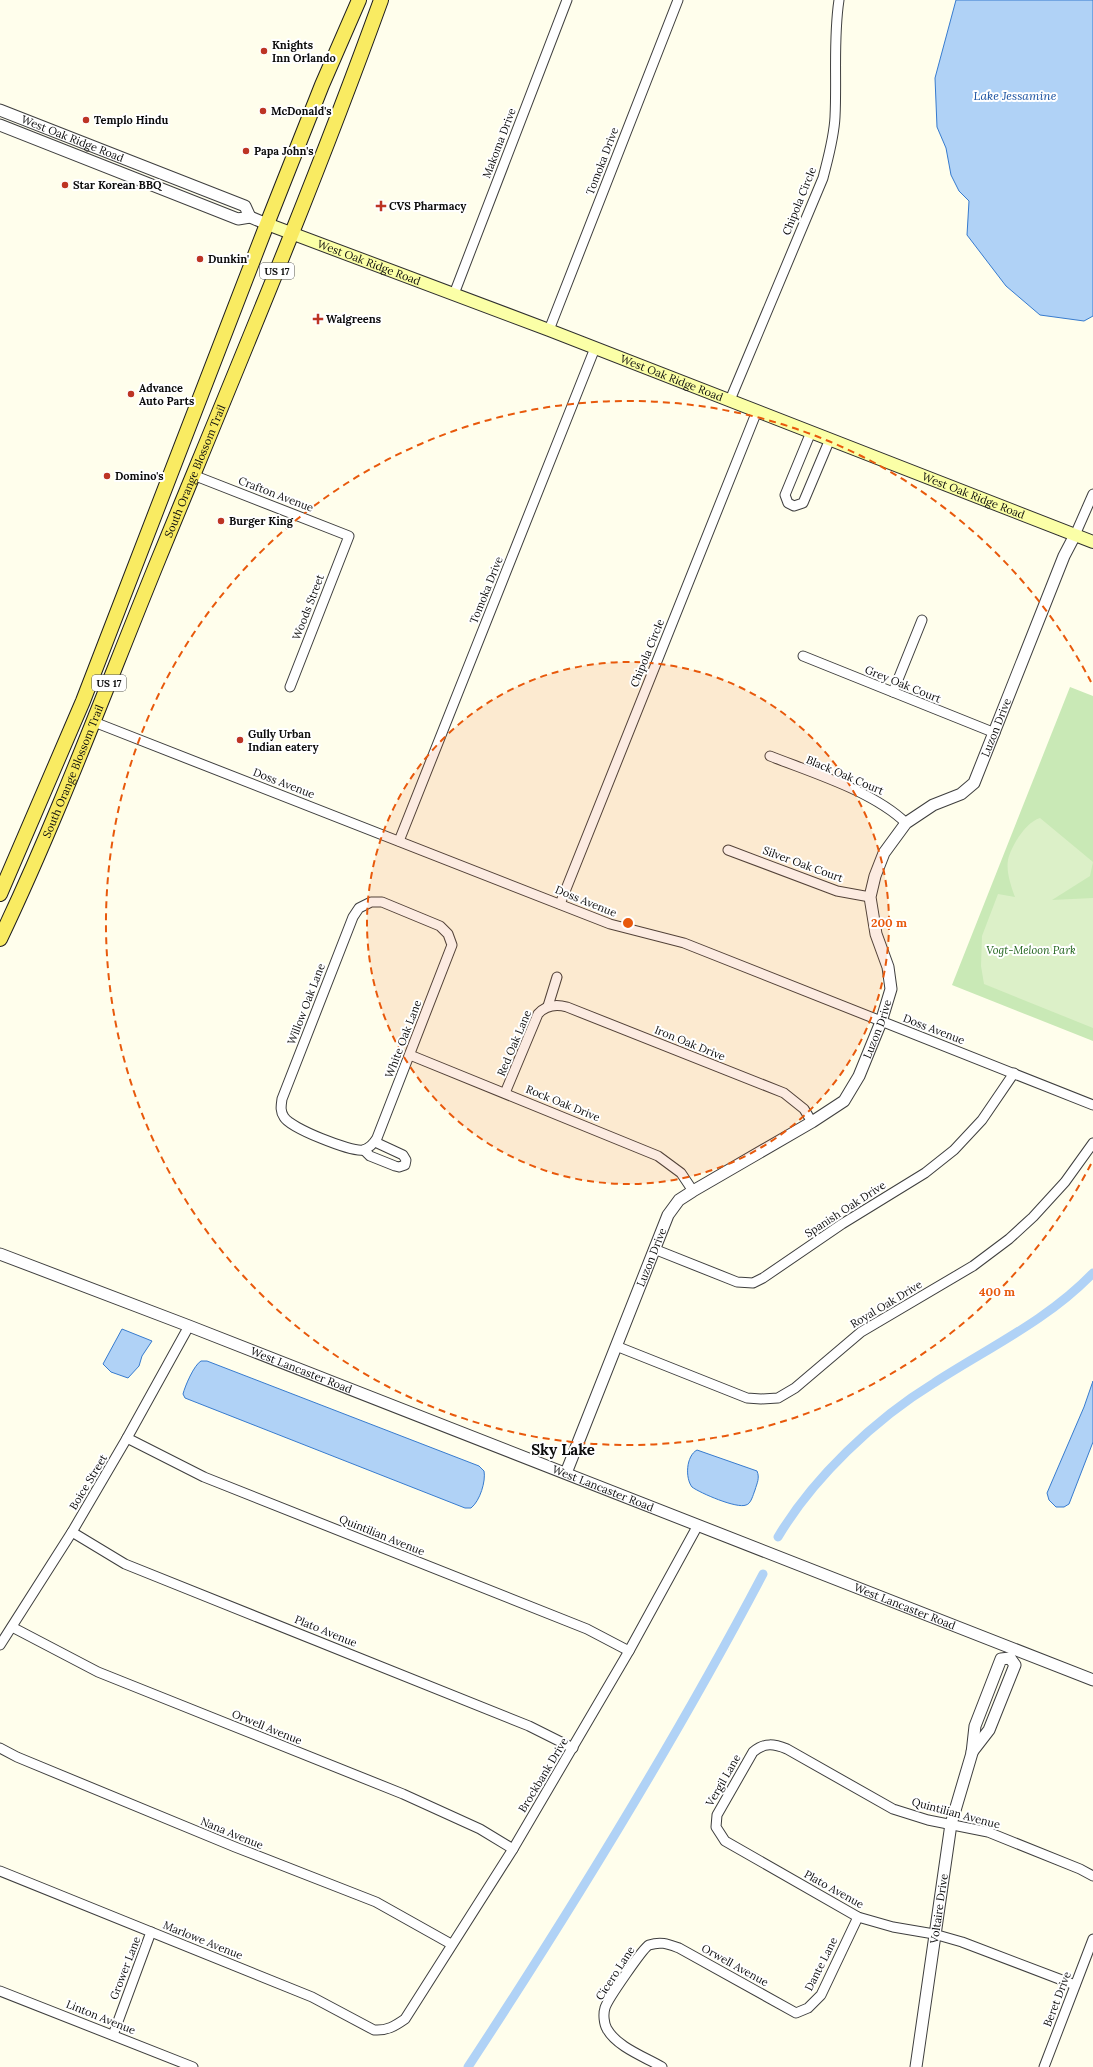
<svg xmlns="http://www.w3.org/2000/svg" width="1093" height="2067" viewBox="0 0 1093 2067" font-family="Lora,serif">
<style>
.green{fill:#c9e9b6}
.pitch{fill:#dcf0c8}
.water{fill:#b0d2f6;stroke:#377bce}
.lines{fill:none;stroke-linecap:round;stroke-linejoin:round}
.canal{stroke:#b0d2f6;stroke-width:9}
.minor-casing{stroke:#3f3f3f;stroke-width:11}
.tertiary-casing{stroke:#3f3f3f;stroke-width:13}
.secondary-casing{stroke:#2e2e2e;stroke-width:14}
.primary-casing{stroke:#1d1d1d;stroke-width:16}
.minor{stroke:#fff;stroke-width:9}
.tertiary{stroke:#fff;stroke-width:11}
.secondary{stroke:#fbffa7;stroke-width:12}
.primary{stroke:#f9eb62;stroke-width:14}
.ring{fill:none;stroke:#e8590c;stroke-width:2;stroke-dasharray:7 5}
.poi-dot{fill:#bd3424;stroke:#fff;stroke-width:1.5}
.labels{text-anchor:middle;stroke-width:4;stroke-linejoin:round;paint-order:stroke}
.shield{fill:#fff;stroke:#555;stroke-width:1}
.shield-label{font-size:10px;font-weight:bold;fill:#0c0c0c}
.poi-label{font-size:11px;font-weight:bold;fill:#0c0c0c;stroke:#fff;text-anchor:start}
.street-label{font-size:11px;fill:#0c0c0c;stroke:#fff}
.park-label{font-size:11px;font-style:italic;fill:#21641d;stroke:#fff}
.water-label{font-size:12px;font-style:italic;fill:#154e9e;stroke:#fff}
.district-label{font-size:15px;font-weight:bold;fill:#0c0c0c;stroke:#fff}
.centre{fill:#e8590c;stroke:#fff;stroke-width:2}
.ring-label{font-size:12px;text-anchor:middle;font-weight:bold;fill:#e8590c;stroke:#fff;stroke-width:4;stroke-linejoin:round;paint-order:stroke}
</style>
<rect width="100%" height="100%" fill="#fffeec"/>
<!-- green -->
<polygon class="green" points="1070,687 1093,696 1093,1041 952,985"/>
<!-- pitch -->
<path class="pitch" d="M1040,818L1093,862L1090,876L1052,900L1093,898V1028L984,984L981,966L982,936L998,894L1015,897C1011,886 1006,872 1008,860C1011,846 1026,822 1040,818Z"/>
<!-- water -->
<g class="water">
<polygon points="956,0 1093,0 1093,316 1084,321 1040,315 1006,286 967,235 969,201 959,191 951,175 946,148 937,127 935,78"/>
<polygon points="122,1329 152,1341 142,1356 139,1366 128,1378 111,1372 103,1364"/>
<path d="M201,1361H207L479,1466L484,1471C486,1481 480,1501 471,1508H465L185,1398L183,1394C185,1386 194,1365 201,1361Z"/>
<polygon points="1093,1381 1093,1442 1069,1504 1064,1507 1056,1507 1049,1500 1047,1493 1084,1407"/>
<path d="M697,1450L757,1471C760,1478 757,1483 755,1490C753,1495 751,1504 746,1505C737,1509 700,1493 692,1487C685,1478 686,1456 697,1450Z"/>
</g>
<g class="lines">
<!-- canal -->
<g class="canal">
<path d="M778,1537C813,1478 875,1419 934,1383C988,1348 1048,1320 1093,1273"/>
<path d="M468,2067C573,1907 674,1743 763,1574"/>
</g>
<defs>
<g id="minor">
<polyline points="454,294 567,0"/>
<polyline points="549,330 678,0"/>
<path d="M730,400L823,178C828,158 834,138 835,117C837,78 833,39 839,0"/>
<polyline points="811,432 785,495 788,503 794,506 803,503 830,439"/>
<polyline points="193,475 349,536 290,687"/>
<polyline points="1075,535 1093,494"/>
<polyline points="803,656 995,733"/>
<polyline points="893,692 922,620"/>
<polyline points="94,722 610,924 684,943 1093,1105"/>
<path d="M770,756C813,773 873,791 906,823"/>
<polyline points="399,841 595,348"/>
<polyline points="728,850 837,891 870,897"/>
<path d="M371,902H382L440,926L448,934L452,945L377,1138C374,1143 370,1148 363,1150C351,1152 290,1128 284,1117C280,1111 281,1106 282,1099L353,917L359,908Z"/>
<polyline points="560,904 757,411"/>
<polyline points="548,1006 557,977"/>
<polyline points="410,1055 658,1156 681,1173 693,1191"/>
<path d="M505,1093L538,1014C546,1005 556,1004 567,1007L784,1093L804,1109L812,1122"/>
<polyline points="364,1150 370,1156 395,1166 399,1167 405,1165 406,1160 403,1155 375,1142"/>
<polyline points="654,1249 737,1282 753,1283 763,1278 842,1224 925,1173 954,1150 982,1120 1014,1073"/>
<polyline points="616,1346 747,1398 761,1399 778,1398 795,1388 861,1332 973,1266 1009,1239 1033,1217 1065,1182 1093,1143"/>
<polyline points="127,1438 204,1477 587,1629 629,1651"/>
<polyline points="72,1532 125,1564 529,1726 573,1748"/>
<polyline points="12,1627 98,1672 403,1794 480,1829 513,1849"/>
<polyline points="0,1645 72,1532 127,1438 189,1326"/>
<polyline points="0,1748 17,1757 235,1847 376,1902 451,1944"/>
<path d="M0,1871L312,1997L374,2030C387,2031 395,2026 405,2019L513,1849L629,1651L698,1525"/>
<path d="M1075,1985L962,1942L934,1934L893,1927L858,1917L725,1841L716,1827L717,1815L753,1752C765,1742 774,1744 787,1749L893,1809L928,1820L988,1832L1080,1869L1093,1876"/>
<polyline points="0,1991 193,2067"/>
<polyline points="113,2035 151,1932"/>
<path d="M662,2067C645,2057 617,2047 607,2029C604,2024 603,2014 605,2008C607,2000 643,1948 649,1945C661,1941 668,1944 679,1948L796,2013L808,2008L821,1995L858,1917"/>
<polyline points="1044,2067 1093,1939"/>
</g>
<g id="tertiary">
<path id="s1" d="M0,110L245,206L250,217"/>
<polyline points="0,125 238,219 250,217 267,224"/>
<path id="s2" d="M0,1254L189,1326L1093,1680"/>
<path id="s3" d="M566,1473L668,1215L679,1200L693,1191L812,1122L844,1101L859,1076L881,1022L891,989L888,967L876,934L870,897L875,876L884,853L906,823L933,805L961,794L974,783L1064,556L1075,535"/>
<polyline points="972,1752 989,1730 1015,1665 1010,1658"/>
<path id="s4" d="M916,2067L951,1824L972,1753L975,1726L1001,1659L1010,1658"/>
</g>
<g id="secondary">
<path id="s5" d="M267,224L549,330L1093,542"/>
</g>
<g id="primary">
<polyline points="0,894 83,701 267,224 322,85 359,0"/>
<path id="s6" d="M0,939C59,815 107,685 159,558C235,373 313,188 381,0"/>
</g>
</defs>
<!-- minor casing -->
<use href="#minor" class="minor-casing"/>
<!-- tertiary casing -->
<use href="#tertiary" class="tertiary-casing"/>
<!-- secondary casing -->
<use href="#secondary" class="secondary-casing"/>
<!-- primary casing -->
<use href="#primary" class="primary-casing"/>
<!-- minor -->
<use href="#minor" class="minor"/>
<!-- tertiary -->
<use href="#tertiary" class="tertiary"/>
<!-- secondary -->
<use href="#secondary" class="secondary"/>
<!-- primary -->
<use href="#primary" class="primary"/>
</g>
<!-- distance rings -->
<circle cx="628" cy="923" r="261" fill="#e8590c" fill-opacity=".12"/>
<g class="ring">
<circle cx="628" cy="923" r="261"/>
<path d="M1091 1164A522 522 0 1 1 1091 682"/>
</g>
<!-- markers -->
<g class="poi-dot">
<circle cx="264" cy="51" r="4"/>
<circle cx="263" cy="111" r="4"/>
<circle cx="86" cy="120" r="4"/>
<circle cx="246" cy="151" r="4"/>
<circle cx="65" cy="185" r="4"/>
<path d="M379 200h4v4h4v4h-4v4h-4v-4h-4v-4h4z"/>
<circle cx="200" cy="259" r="4"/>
<path d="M316 313h4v4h4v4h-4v4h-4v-4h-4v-4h4z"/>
<circle cx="131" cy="394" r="4"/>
<circle cx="107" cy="476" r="4"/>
<circle cx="221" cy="521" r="4"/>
<circle cx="240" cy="740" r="4"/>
</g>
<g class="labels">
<!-- shield labels -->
<g class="shield">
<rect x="260" y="263" width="34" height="16" rx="3"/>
<rect x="92" y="675" width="34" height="16" rx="3"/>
</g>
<g class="shield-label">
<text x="277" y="275">US 17</text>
<text x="109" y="687">US 17</text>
</g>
<!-- poi labels -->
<g class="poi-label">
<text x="272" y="49">Knights<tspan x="272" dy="13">Inn Orlando</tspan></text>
<text x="271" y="115">McDonald's</text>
<text x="94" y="124">Templo Hindu</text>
<text x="254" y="155">Papa John's</text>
<text x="73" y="189">Star Korean BBQ</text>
<text x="389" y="210">CVS Pharmacy</text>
<text x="208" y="263">Dunkin'</text>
<text x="326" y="323">Walgreens</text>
<text x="139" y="392">Advance<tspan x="139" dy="13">Auto Parts</tspan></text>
<text x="115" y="480">Domino's</text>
<text x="229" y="525">Burger King</text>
<text x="248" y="738">Gully Urban<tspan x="248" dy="13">Indian eatery</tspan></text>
</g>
<!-- street labels -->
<g class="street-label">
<text dy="4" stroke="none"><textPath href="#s1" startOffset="78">West Oak Ridge Road</textPath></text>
<text transform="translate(499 143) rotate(-69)" y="4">Makoma Drive</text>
<text transform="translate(602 161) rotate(-69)" y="4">Tomoka Drive</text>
<text transform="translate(799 201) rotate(-68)" y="4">Chipola Circle</text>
<text dy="4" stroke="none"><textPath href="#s5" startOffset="109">West Oak Ridge Road</textPath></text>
<text dy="4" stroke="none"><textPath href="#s5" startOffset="433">West Oak Ridge Road</textPath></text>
<text dy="4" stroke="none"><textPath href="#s6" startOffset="507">South Orange Blossom Trail</textPath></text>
<text transform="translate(276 494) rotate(21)" y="4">Crafton Avenue</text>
<text dy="4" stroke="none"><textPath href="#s5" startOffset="757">West Oak Ridge Road</textPath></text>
<text transform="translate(486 590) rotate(-68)" y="4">Tomoka Drive</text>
<text transform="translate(308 607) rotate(-69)" y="4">Woods Street</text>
<text transform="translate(647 653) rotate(-68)" y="4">Chipola Circle</text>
<text transform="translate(903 684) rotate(22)" y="4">Grey Oak Court</text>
<text dy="4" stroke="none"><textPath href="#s3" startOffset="928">Luzon Drive</textPath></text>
<text dy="4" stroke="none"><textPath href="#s6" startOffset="183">South Orange Blossom Trail</textPath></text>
<text transform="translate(845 775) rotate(23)" y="4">Black Oak Court</text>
<text transform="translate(284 783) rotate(21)" y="4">Doss Avenue</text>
<text transform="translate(803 864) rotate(20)" y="4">Silver Oak Court</text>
<text transform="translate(586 901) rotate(22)" y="4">Doss Avenue</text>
<text transform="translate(306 1004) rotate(-69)" y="4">Willow Oak Lane</text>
<text dy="4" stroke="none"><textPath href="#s3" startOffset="568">Luzon Drive</textPath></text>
<text transform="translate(934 1029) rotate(21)" y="4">Doss Avenue</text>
<text transform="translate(403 1039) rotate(-69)" y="4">White Oak Lane</text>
<text transform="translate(514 1043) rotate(-67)" y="4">Red Oak Lane</text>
<text transform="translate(690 1043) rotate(22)" y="4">Iron Oak Drive</text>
<text transform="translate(563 1103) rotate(22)" y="4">Rock Oak Drive</text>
<text transform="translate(845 1209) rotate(-33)" y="4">Spanish Oak Drive</text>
<text dy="4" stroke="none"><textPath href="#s3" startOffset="232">Luzon Drive</textPath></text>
<text transform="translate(886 1304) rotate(-31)" y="4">Royal Oak Drive</text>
<text dy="4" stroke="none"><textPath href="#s2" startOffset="323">West Lancaster Road</textPath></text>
<text transform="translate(88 1482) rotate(-59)" y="4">Boice Street</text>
<text dy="4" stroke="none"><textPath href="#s2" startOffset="647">West Lancaster Road</textPath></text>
<text transform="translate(382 1535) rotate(22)" y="4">Quintilian Avenue</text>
<text dy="4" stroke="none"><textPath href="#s2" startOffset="971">West Lancaster Road</textPath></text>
<text transform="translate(326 1631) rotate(22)" y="4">Plato Avenue</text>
<text transform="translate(267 1727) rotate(22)" y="4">Orwell Avenue</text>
<text transform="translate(543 1775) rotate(-59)" y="4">Brockbank Drive</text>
<text transform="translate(723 1780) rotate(-60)" y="4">Vergil Lane</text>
<text transform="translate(956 1813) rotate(15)" y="4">Quintilian Avenue</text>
<text transform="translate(232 1833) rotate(22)" y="4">Nana Avenue</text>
<text transform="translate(834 1889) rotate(29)" y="4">Plato Avenue</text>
<text dy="4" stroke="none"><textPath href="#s4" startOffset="160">Voltaire Drive</textPath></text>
<text transform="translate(203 1940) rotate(22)" y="4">Marlowe Avenue</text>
<text transform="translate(821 1964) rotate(-63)" y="4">Dante Lane</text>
<text transform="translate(735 1965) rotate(29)" y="4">Orwell Avenue</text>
<text transform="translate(125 1968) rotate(-69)" y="4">Grower Lane</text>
<text transform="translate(615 1973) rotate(-57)" y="4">Cicero Lane</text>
<text transform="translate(1057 1999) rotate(-69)" y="4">Beret Drive</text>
<text transform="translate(101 2017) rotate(22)" y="4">Linton Avenue</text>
</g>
<!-- park labels -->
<g class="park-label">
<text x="1031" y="954">Vogt-Meloon Park</text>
</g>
<!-- water labels -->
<g class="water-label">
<text x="1015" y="100">Lake Jessamine</text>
</g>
<!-- district labels -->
<g class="district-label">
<text x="563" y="1455">Sky Lake</text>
</g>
</g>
<circle cx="628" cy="923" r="6" class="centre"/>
<g class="ring-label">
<text x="889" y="927">200 m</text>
<text x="997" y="1296">400 m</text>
</g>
</svg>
